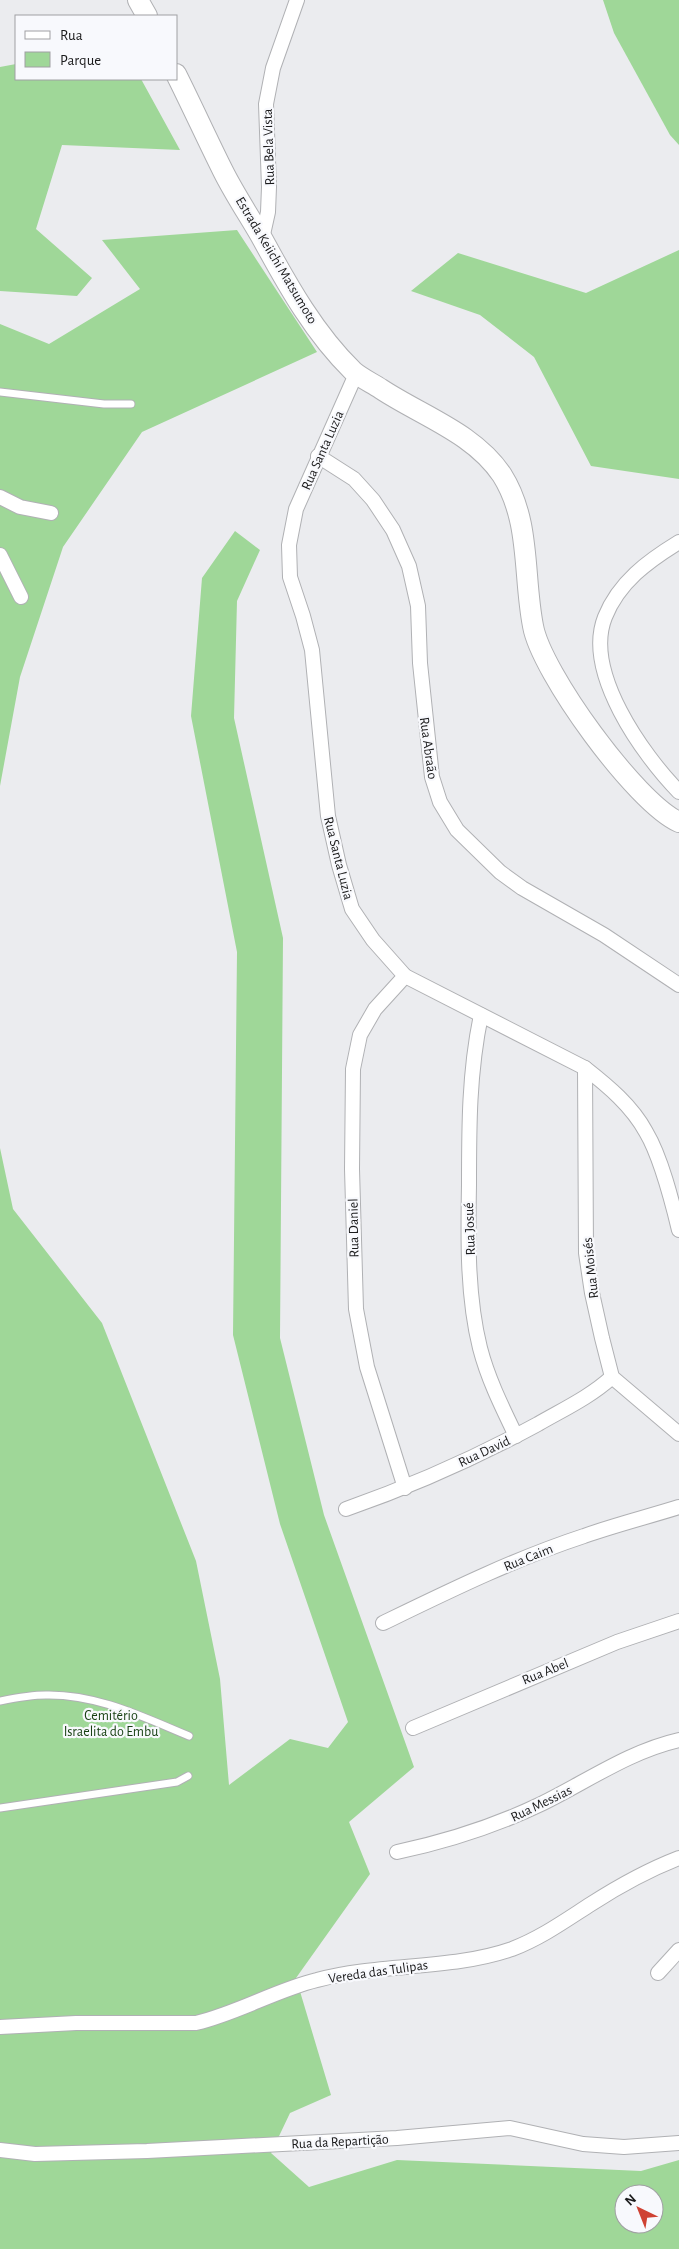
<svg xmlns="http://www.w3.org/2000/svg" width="679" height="2249" viewBox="0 0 679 2249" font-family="'Alegreya Sans',sans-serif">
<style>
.green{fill:#9fd798;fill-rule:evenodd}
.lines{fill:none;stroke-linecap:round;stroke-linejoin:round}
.service-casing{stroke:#b0b1b4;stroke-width:9}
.minor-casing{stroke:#b0b1b4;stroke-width:16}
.secondary-casing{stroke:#b0b1b4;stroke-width:22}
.service{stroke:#fff;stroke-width:7}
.minor{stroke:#fff;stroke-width:14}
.secondary{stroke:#fff;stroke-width:20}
.labels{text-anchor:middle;stroke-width:4.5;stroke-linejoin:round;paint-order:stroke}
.street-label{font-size:14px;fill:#1b1b1c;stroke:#f8f9fd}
.park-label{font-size:14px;fill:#163f11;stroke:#f8f9fd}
</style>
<rect width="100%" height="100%" fill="#ebecef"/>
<!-- green -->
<g class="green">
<polygon points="603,0 679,0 679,145 670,135 614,33"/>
<polygon points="16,64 16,79 141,79 180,150 62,145 36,229 92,278 77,296 0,291 0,67"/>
<polygon points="237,230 317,352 142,432 63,547 20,677 0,786 0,324 49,344 140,289 102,240"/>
<polygon points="679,250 679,479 591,466 534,357 480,315 411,291 458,253 586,293"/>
<path d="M235,531L260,550L237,601L234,718L283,938L280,1338L324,1515L414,1767L349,1822L370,1874L296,1978L331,2095L290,2113L271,2153L309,2187L397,2160L641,2171L679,2160V2249H0V1148L13,1209L102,1323L196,1561L220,1679L229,1785L290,1739L328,1748L348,1722L280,1524L233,1335L237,952L191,716L202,578ZM624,2194H654V2224H624Z"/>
</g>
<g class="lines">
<defs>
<g id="service">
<polyline points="0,392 104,404 131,404"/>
<path d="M0,1701C15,1698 31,1695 46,1695C97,1694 143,1717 189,1736"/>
<polyline points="0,1808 177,1782 188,1776"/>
</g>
<g id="minor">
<polyline points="262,239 268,212 269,187 266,104 273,68 297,0"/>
<path d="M356,374L296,509L289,545L290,577L303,616L312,650L328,816L339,865L352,909L373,940L405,976L585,1068C608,1086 632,1106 646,1132C661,1157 672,1201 679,1230"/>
<polyline points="318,456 354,479 373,500 393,530 409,566 418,606 420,663 432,777 440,802 457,830 500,872 522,888 604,935 679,985"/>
<polyline points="0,497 20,507 51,513"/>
<path d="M679,542C648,561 619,582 605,617C583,672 643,755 679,792"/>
<polyline points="0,555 21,597"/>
<polyline points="405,976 375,1009 360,1035 353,1069 352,1169 356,1309 367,1367 405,1488"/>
<path d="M481,1015C469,1072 469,1127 469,1185C468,1238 467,1296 480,1348C488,1379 502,1407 516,1436"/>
<polyline points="585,1068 586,1253 592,1293 602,1338 612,1377 679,1434"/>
<path d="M346,1509C412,1486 477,1457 538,1424C564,1409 590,1397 612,1377"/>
<path d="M383,1623C449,1591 514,1559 584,1536C615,1525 647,1517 679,1507"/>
<polyline points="413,1728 617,1642 679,1621"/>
<path d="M397,1852C449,1841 493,1827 541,1804C586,1782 630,1751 679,1740"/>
<polyline points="658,1973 679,1950"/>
<path d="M0,2027L76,2023H196C238,2013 276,1990 317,1980C380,1963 452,1970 512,1949C541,1938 566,1920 591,1904C619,1886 648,1870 679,1858"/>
<polyline points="0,2150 35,2154 147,2151 397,2138 510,2128 583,2144 624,2147 679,2143"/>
</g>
<g id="secondary">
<polyline points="138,0 147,16"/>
<path d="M176,74C192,106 207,139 223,171C235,195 250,217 263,240C288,286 315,334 353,371C361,378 372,383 381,389C422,416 474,433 502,475C531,521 523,575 533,626C541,672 636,803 679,822"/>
</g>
</defs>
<!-- service casing -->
<use href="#service" class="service-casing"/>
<!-- minor casing -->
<use href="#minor" class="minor-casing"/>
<!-- secondary casing -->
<use href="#secondary" class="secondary-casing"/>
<!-- service -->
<use href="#service" class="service"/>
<!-- minor -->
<use href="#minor" class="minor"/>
<!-- secondary -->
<use href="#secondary" class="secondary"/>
</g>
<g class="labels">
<!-- street labels -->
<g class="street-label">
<text transform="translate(268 147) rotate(-92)" y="5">Rua Bela Vista</text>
<text transform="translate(277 260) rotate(59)" y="5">Estrada Keiichi Matsumoto</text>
<text transform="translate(322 450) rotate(-66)" y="5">Rua Santa Luzia</text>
<text transform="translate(429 748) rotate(82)" y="5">Rua Abraão</text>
<text transform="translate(339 858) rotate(76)" y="5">Rua Santa Luzia</text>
<text transform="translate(353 1228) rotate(-91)" y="5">Rua Daniel</text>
<text transform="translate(469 1229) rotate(-92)" y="5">Rua Josué</text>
<text transform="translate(590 1268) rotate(-96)" y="5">Rua Moisés</text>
<text transform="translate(484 1451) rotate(-25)" y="5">Rua David</text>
<text transform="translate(528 1557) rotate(-22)" y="5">Rua Caim</text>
<text transform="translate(545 1671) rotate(-22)" y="5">Rua Abel</text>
<text transform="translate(541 1803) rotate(-26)" y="5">Rua Messias</text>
<text transform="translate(378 1971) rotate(-8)" y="5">Vereda das Tulipas</text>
<text transform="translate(340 2141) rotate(-3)" y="5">Rua da Repartição</text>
</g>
<!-- park labels -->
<g class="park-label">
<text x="111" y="1720">Cemitério<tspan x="111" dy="16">Israelita do Embu</tspan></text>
</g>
</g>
<!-- legend -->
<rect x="15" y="15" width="162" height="65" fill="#f8f9fd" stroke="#a0a0a3"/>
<rect x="25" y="31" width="25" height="8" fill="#ffffff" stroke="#a0a0a3"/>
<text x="60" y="40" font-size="15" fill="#1b1b1c">Rua</text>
<rect x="25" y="52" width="25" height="15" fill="#9fd798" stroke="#a0a0a3"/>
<text x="60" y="65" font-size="15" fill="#1b1b1c">Parque</text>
<!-- north arrow -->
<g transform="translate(639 2209) rotate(317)"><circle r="24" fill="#f8f9fd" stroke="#a0a0a3"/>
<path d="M0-4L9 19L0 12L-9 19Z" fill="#cf4233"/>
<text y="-8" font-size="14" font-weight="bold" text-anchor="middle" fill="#1b1b1c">N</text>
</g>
</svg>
